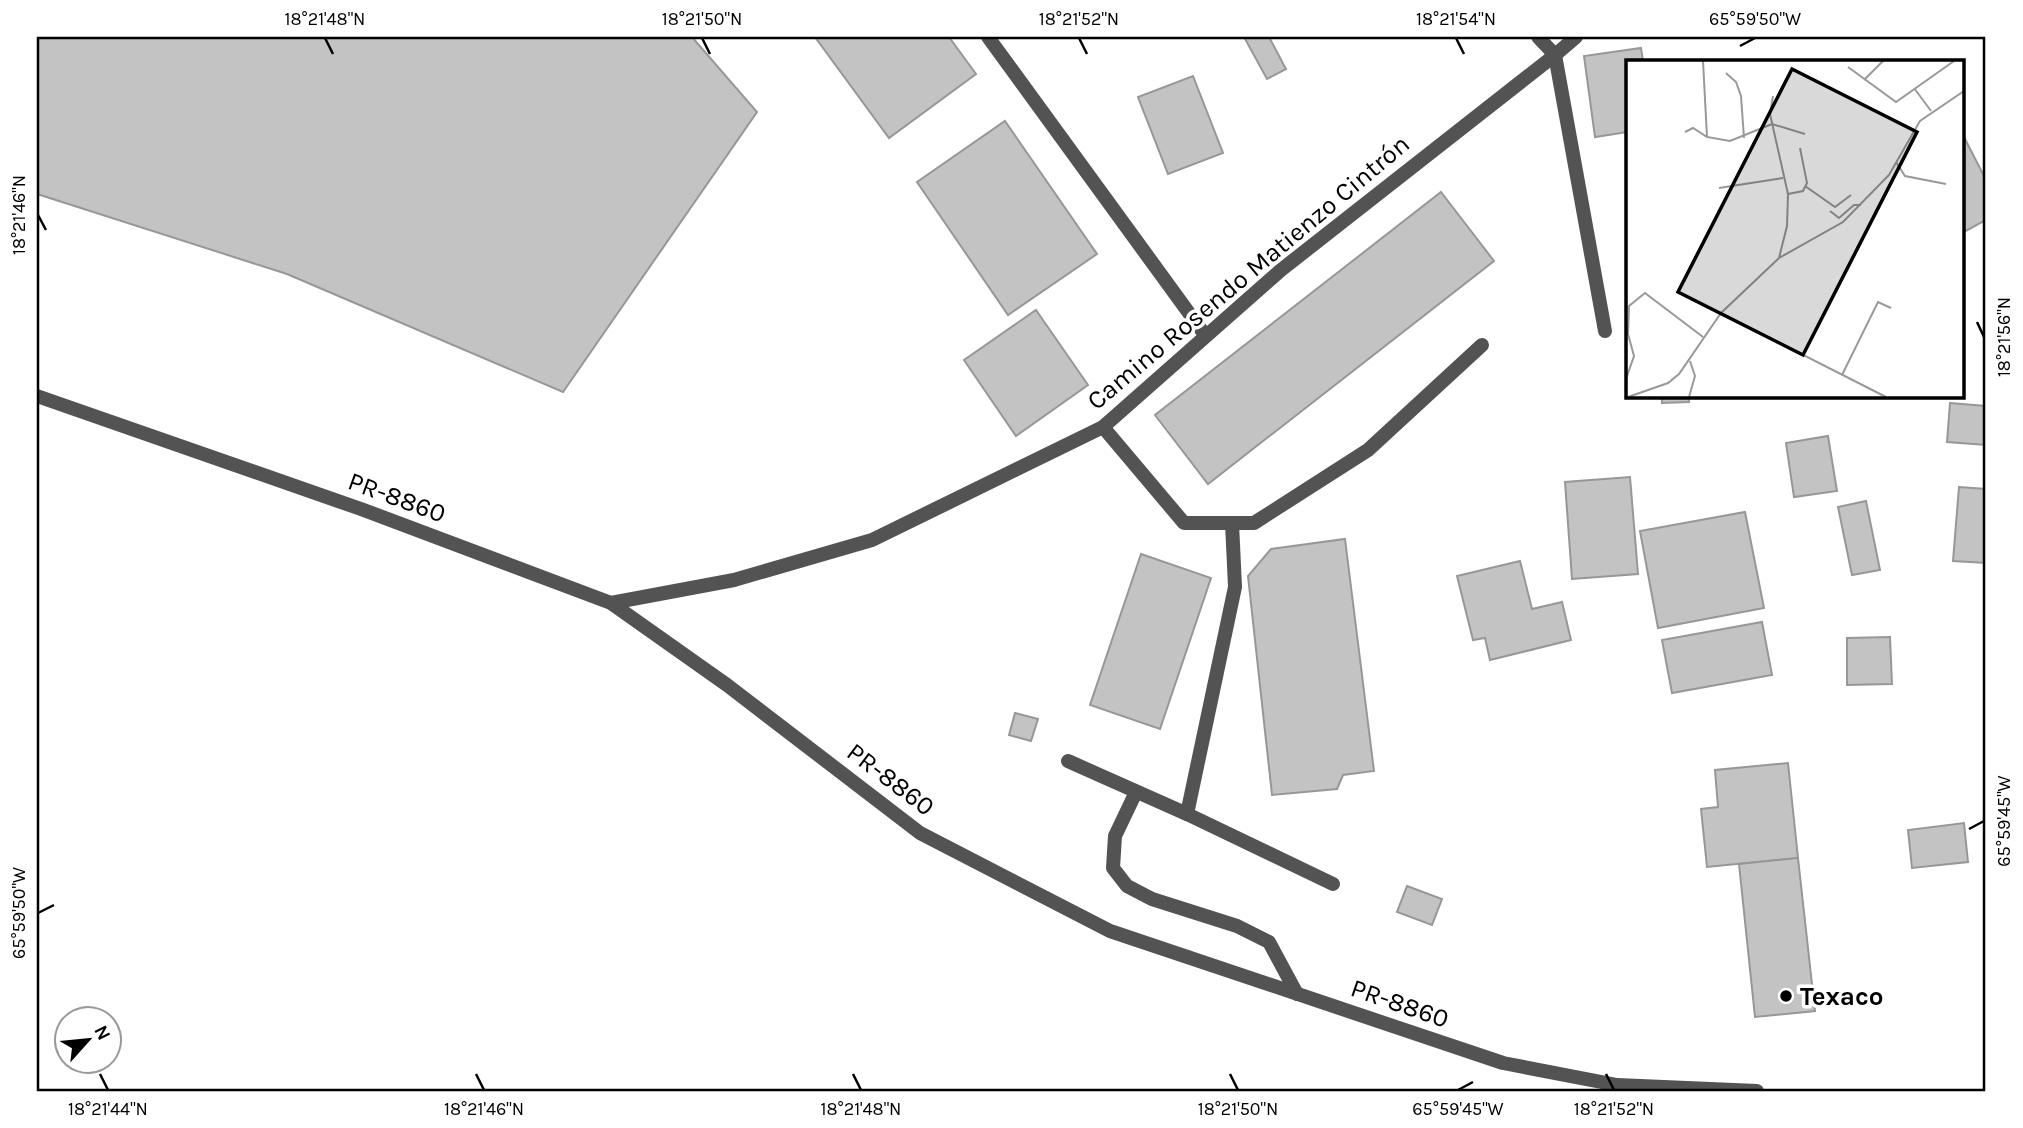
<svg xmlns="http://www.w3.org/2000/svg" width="2023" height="1128" viewBox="0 0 2023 1128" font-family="Karla,sans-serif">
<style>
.building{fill:#c3c3c3;stroke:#979797;stroke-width:2}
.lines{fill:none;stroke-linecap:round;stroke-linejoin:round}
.service{stroke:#535353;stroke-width:14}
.minor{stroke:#535353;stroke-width:14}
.tertiary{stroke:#535353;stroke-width:14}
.ticks{fill:none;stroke:#000;stroke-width:2.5}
.poi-dot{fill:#000;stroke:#fff;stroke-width:2.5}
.labels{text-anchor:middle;stroke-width:7;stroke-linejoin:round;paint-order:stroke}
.street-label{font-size:26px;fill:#000;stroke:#fff}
.poi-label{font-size:26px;font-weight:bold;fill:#000;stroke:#fff;text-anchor:start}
.inset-road{fill:none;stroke:#999;stroke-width:2}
.view{fill:#000;fill-opacity:0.15;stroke:#000;stroke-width:3.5}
.inset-edge{fill:none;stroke:#000;stroke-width:3.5}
.neatline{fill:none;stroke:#000;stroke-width:2.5}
.ticks-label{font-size:18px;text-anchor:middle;fill:#000}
</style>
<rect width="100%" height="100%" fill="#fff"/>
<!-- building -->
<g class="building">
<polygon points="37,37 692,37 757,112 563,392 287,274 37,194"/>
<polygon points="815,37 949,37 976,74 889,138"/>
<polygon points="1244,37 1269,37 1286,69 1267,79"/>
<polygon points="1641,48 1643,61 1628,61 1628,132 1595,137 1584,56"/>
<polygon points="1193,76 1223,153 1168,174 1138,97"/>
<polygon points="1005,121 1097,254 1008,315 917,182"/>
<polygon points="1962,133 1986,180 1986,220 1962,233"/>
<polygon points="1441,192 1494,261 1208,484 1155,415"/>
<polygon points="1036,310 1088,385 1016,436 964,360"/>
<polygon points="1662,396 1688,396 1689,402 1662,403"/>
<polygon points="1950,403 1986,406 1986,445 1947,442"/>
<polygon points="1828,436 1837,491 1794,497 1786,443"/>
<polygon points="1630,477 1638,574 1572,579 1565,482"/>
<polygon points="1959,487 1986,489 1986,563 1953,561"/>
<polygon points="1866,501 1880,570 1852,575 1838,507"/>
<polygon points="1745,512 1764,608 1658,628 1640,531"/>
<polygon points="1345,539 1374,771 1343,775 1337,789 1272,795 1248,576 1271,549"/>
<polygon points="1141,554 1211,578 1160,729 1090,705"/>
<polygon points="1520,561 1532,609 1562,602 1571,640 1490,660 1485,638 1473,640 1457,576"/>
<polygon points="1762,622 1772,675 1672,693 1662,640"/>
<polygon points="1890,637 1892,684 1847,685 1847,638"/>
<polygon points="1015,713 1038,719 1031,741 1009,735"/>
<polygon points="1788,763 1798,858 1707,867 1701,809 1718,807 1715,770"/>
<polygon points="1964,823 1968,862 1912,868 1908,830"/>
<polygon points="1798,858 1815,1011 1755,1017 1739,864"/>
<polygon points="1407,886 1442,899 1432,925 1397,912"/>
</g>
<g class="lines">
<!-- service -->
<g class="service">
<polyline points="988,37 1205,335"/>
<polyline points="1555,55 1576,37"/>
<polyline points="1232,523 1235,587 1187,814 1333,884"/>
<polyline points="1068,761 1187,814"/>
<polyline points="1136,792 1115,836 1113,868 1127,886 1152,899 1237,926 1269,942 1297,994"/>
</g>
<!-- minor -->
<g class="minor">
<polyline points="1538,37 1555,55"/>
<polyline points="1555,55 1605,331"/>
<polyline points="1103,427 1184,523 1254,523 1368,450 1482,345"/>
<polyline points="611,603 734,580 872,540 1103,427 1281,270 1555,55"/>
</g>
<!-- tertiary -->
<polyline class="tertiary" points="37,396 361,509 611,603 727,685 920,833 1110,931 1503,1063 1617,1085 1757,1091"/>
</g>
<!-- ticks -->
<path class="ticks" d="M325,38L333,54M702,38L710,54M1079,38L1087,54M1456,38L1464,54M1740,46L1755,38M38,215L46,230M1977,322L1984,337M1969,829L1984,821M38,913L54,905M100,1074L108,1090M476,1074L484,1090M853,1074L861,1090M1230,1074L1238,1090M1606,1074L1614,1090M1458,1090L1473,1082"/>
<!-- markers -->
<circle class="poi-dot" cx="1786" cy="996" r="7"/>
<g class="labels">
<!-- street labels -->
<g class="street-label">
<text transform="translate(1248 272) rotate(-40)" y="9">Camino Rosendo Matienzo Cintrón</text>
<text transform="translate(397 497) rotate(20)" y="9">PR-8860</text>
<text transform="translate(891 779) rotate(37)" y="9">PR-8860</text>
<text transform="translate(1400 1003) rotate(19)" y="9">PR-8860</text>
</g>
<!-- poi labels -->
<g class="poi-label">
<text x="1800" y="1005">Texaco</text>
</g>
</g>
<!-- overview -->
<g transform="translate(1626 60)">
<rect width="338" height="338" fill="#fff"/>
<path class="inset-road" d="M77,1L81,77L104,81L146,64M222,7L270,42L328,1M100,13L110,22L115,36L118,78M238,20L257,1M288,28L305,51M147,36L144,54L162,134L161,166L153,198M146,64L179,74M59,72L67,68L81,77M270,102L279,116L320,124M179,126L209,147L225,135M93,128L157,118M162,134L177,131L181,123L174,88M204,151L213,158L228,145H235M95,253L260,337M216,315L252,242L265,248M0,319L8,296L2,274L3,246L19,233L77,277M2,337L42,323L53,314L95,253L153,198L217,162L263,115L294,61L338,31M63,337L69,316L64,301"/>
<path class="view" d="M166,9L291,72L177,295L52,232Z"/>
<rect width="338" height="338" class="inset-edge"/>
</g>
<!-- border -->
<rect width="2023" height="1128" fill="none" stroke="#ffffff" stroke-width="77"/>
<!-- north arrow -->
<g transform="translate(88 1040) rotate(63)"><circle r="33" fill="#ffffff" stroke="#999999" stroke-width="2"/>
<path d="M0-5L12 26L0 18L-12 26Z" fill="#000000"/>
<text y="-10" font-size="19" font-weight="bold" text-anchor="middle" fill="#000000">N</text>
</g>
<rect x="38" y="38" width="1946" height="1052" class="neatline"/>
<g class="ticks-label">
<text x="325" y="25">18°21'48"N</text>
<text x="702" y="25">18°21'50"N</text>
<text x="1079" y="25">18°21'52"N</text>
<text x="1456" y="25">18°21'54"N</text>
<text x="1755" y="25">65°59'50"W</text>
<text transform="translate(19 215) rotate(-90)" y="6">18°21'46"N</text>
<text transform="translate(2004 337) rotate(-90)" y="6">18°21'56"N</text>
<text transform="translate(2004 821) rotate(-90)" y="6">65°59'45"W</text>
<text transform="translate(19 913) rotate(-90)" y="6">65°59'50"W</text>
<text x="108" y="1115">18°21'44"N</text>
<text x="484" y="1115">18°21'46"N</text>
<text x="861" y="1115">18°21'48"N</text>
<text x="1238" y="1115">18°21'50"N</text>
<text x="1458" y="1115">65°59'45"W</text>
<text x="1614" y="1115">18°21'52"N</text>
</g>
</svg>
